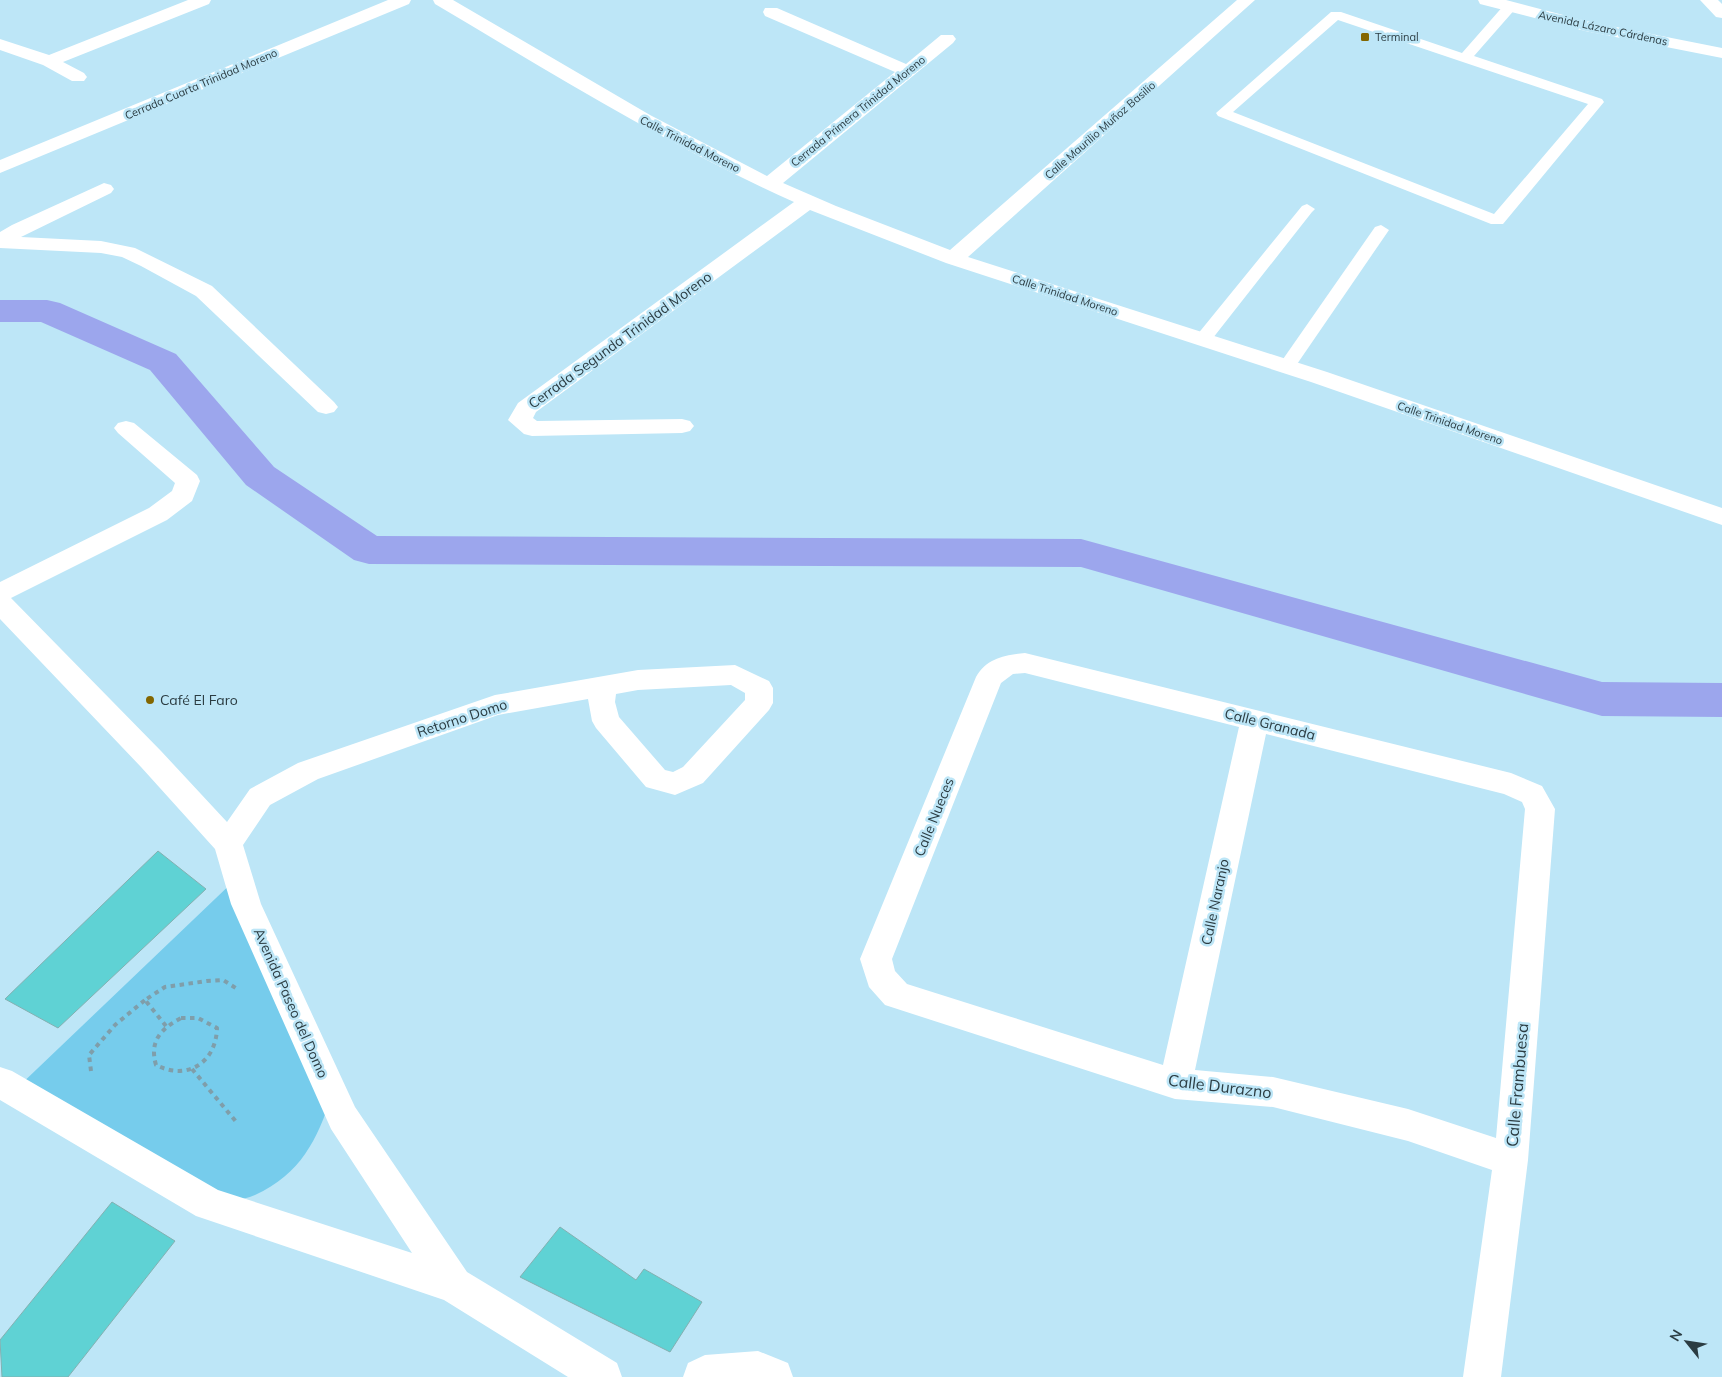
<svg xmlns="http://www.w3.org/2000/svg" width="1722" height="1377" viewBox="0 0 1722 1377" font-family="Mulish,sans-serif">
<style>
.green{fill:#76ccec}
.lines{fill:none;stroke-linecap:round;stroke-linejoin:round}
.canal{fill:#9ca6ed;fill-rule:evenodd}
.building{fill:#5fd2d4;stroke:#83b0b1}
.path{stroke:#7f9eaa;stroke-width:4;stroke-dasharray:4.5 4.5;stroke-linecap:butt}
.lane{fill:#fff;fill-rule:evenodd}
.street{fill:#fff;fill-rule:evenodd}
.secondary{fill:#fff;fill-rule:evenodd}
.poi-dot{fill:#836600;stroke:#bde6f7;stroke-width:2}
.labels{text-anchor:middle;stroke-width:5;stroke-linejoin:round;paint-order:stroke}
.far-street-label{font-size:11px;fill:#2b3c42;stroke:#bde6f7}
.far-poi-label{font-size:11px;fill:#2b3c42;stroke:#bde6f7;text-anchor:start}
.street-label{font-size:14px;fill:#2b3c42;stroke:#bde6f7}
.poi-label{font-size:14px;fill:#2b3c42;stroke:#bde6f7;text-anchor:start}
.near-street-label{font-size:16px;fill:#2b3c42;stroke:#bde6f7}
</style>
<rect width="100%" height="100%" fill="#bde6f7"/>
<!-- green -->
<path class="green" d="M238,877L332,1095C317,1140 301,1174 255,1195C242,1201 223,1201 209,1204L15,1090Z"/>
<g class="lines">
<!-- canal -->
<polygon class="canal" points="0,300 47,300 60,303 176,354 274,467 377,536 1081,539 1602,682 1722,683 1722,717 1602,716 1081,567 369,564 354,560 246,485 150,370 41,322 0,322"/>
</g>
<!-- building -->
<g class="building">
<polygon points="158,851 206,889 58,1028 5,999"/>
<polygon points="112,1202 175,1241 68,1377 2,1377 0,1340"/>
<polygon points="560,1227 636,1280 644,1269 702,1302 670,1352 520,1277"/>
</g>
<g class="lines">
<!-- path -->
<g class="path">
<path d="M181,1018H198L217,1028C216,1063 187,1081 156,1065C149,1041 161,1029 181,1018Z"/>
<polyline points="166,1026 145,1000 165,987 207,981 223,980 239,990"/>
<polyline points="192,1069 238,1124"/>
<polyline points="91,1071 89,1055 115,1025 145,1000"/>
</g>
<!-- lane -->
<g class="lane">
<path d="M1510,3L1517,7L1474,56L1602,99L1604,102L1503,224H1491L1218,116L1216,113L1331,12H1341L1462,53L1505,4ZM1338,20L1588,104L1494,214L1233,112Z"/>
<polygon points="1307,204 1315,209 1312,212 1209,343 1197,343 1194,339 1197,335 1302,206"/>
<polygon points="1381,225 1389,230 1293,370 1281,370 1278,366 1281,362 1375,227"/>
</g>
<!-- street -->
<g class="street">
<polygon points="188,0 211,0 209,4 63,62 84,73 87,77 84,81 72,81 43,65 0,50 0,39 49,55"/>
<polygon points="388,0 411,0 409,4 0,173 0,160"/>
<path d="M433,0H453L650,115L767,176L895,72L765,16L763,12L765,8H777L906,64L941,35H953L956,39L953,43L783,183L836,206L950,250L1237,0H1255L968,257L1327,372L1722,508V525L1311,382L946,263L810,210L536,412L533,418L537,421L682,419L690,421L694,426L690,431L682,433L532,436L524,434L508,420L518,403L794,202C669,146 553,74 435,4Z"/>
<polygon points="1700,0 1718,0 1722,4 1722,18 1716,17"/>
<polygon points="104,183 111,185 114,189 111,193 21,237 101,241 135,248 212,286 334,402 338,407 334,412 326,414 318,412 196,296 141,266 122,257 101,253 0,248 0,232 12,225"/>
<path d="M126,421L134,423L197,475L200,481L192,501L167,520L11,598L161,751L227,822L250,789L298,763L495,695L638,670L735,665L769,681L773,688V703L769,710L703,783L675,795L646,787L596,728L592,721L588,699L498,715L318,779L270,805L243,845L261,904L355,1107L467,1272L617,1363L622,1377H568L444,1300L196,1216L0,1100V1067L12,1071L218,1190L412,1253L331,1129L231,904L215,849L141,767L0,619V582L149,508L172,491L175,483L118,433L114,428L118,423ZM731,685L745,693V700L683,767L673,772L665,770L619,717L615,702L616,694L638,690Z"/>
<path d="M1025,653L1511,773L1542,786L1555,809L1528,1160L1501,1377H1463L1492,1170L1408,1141L1273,1107L1175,1099L885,1005L869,987L860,959L976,677C987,658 1005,655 1025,653ZM1025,673L1239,727L1163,1065L907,984L895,971L892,959L1001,683L1013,674ZM1266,734L1504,794L1522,802L1525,809L1496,1138L1408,1109L1273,1077L1195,1070Z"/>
<polygon points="758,1351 788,1363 793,1377 683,1377 688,1363 705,1355"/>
</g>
<!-- secondary -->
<polygon class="secondary" points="1478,0 1506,0 1586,21 1722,48 1722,58 1585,31 1480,4"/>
</g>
<!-- markers -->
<g class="poi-dot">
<rect x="1360" y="32" width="10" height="10" rx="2.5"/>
<circle cx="150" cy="700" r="5"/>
</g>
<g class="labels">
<!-- far-street labels -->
<g class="far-street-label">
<text transform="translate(1603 28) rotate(12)" y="4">Avenida Lázaro Cárdenas</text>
<text transform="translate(201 84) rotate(-23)" y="4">Cerrada Cuarta Trinidad Moreno</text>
<text transform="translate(858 111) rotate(-39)" y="4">Cerrada Primera Trinidad Moreno</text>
<text transform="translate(1100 130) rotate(-41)" y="4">Calle Maurilio Muñoz Basilio</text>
<text transform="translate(690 144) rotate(27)" y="4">Calle Trinidad Moreno</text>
<text transform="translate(1065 295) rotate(18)" y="4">Calle Trinidad Moreno</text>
<text transform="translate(1450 423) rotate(19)" y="4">Calle Trinidad Moreno</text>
</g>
<!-- far-poi labels -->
<g class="far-poi-label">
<text x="1375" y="41">Terminal</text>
</g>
<!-- street labels -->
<g class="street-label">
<text transform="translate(620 340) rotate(-36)" y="5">Cerrada Segunda Trinidad Moreno</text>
<text transform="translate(462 718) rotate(-18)" y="5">Retorno Domo</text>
<text transform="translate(1270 724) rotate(14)" y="5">Calle Granada</text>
<text transform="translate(934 817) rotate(-68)" y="5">Calle Nueces</text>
<text transform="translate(1215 902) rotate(-78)" y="5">Calle Naranjo</text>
<text transform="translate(291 1003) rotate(66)" y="5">Avenida Paseo del Domo</text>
</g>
<!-- poi labels -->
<g class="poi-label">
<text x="160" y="705">Café El Faro</text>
</g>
<!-- near-street labels -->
<g class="near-street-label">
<text transform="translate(1517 1085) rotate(-85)" y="6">Calle Frambuesa</text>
<text transform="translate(1220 1086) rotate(7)" y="6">Calle Durazno</text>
</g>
</g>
<!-- north arrow -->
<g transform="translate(1687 1342) rotate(300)" stroke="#bde6f7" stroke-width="4" paint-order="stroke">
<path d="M0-4L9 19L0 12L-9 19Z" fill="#2b3c42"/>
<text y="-8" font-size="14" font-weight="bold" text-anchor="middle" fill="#2b3c42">N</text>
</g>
</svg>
